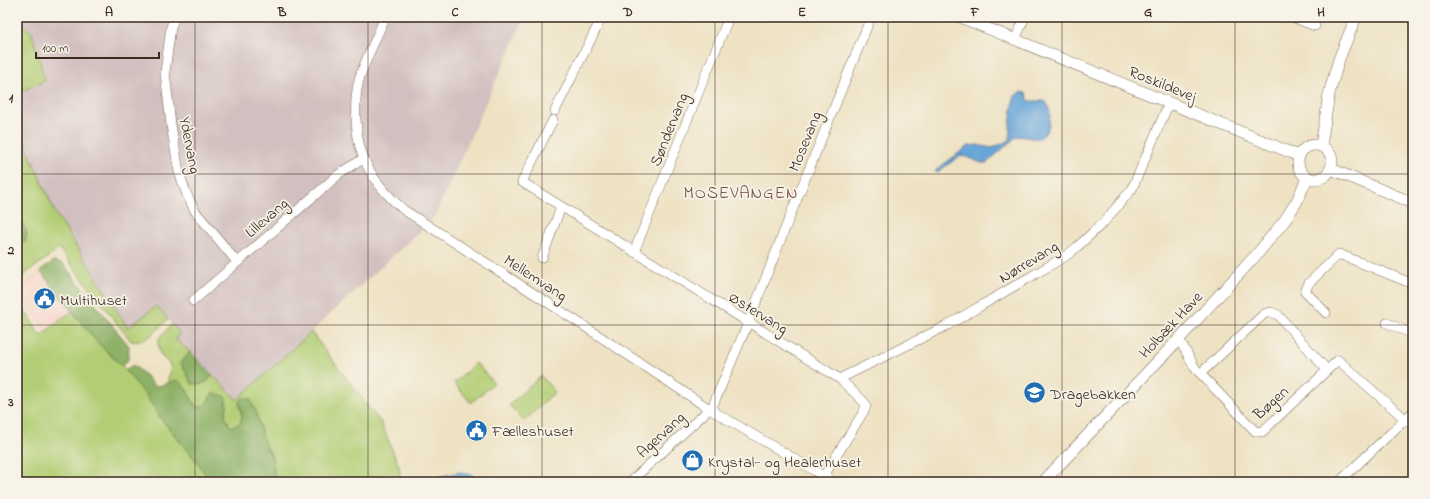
<svg xmlns="http://www.w3.org/2000/svg" width="1430" height="499" viewBox="0 0 1430 499" font-family="'Indie Flower',sans-serif">
<style>
.built{fill:#f7d1c6}
.industrial{fill:#d2bfbf}
.green{fill:#b2ce74;stroke:#767c49}
.forest{fill:#8db166;stroke:#646e42}
.water{fill:#66a4d8;stroke:#50677b}
.lines{fill:none;stroke-linecap:round;stroke-linejoin:round}
.minor-casing{stroke:#7a6a58;stroke-width:10}
.tertiary-casing{stroke:#7a6a58;stroke-width:12}
.minor{stroke:#fff;stroke-width:9}
.tertiary{stroke:#fff;stroke-width:11}
.grid{fill:none;stroke:#3b2a1e;stroke-width:1;stroke-opacity:0.55}
.labels{text-anchor:middle;stroke-width:3.5;stroke-linejoin:round;paint-order:stroke}
.street-label{font-size:16px;fill:#3b2a1e;stroke:#f7f3e8}
.poi-label{font-size:16px;fill:#3b2a1e;stroke:#f7f3e8;text-anchor:start}
.neighbourhood-label{font-size:17px;letter-spacing:1px;fill:#764e42;stroke:#f7f3e8}
.neatline{fill:none;stroke:#3b2a1e;stroke-width:1.5}
.grid-label{font-size:13px;text-anchor:middle;font-weight:bold;fill:#3b2a1e}
</style>
<rect width="100%" height="100%" fill="#f7f3e8"/>
<filter id="ink" filterUnits="userSpaceOnUse"><feTurbulence type="fractalNoise" baseFrequency=".025" numOctaves="2"/><feDisplacementMap in="SourceGraphic" scale="8" xChannelSelector="R" yChannelSelector="G"/><feConvolveMatrix kernelMatrix="1 2 1 2 8 2 1 2 1" color-interpolation-filters="sRGB"/></filter>
<filter id="wash" filterUnits="userSpaceOnUse"><feTurbulence type="fractalNoise" baseFrequency=".012" numOctaves="4" result="noise"/><feDisplacementMap in="SourceGraphic" scale="16" xChannelSelector="R" yChannelSelector="G"/><feGaussianBlur stdDeviation="0.9" result="paint"/><feColorMatrix in="noise" values="0 0 0 0 0 0 0 0 0 0 0 0 0 0 0 0 0 1.4 0 .05"/><feComposite in="paint" operator="in"/></filter>
<g filter="url(#wash)">
<rect width="100%" height="100%" fill="#eee2c3"/>
<!-- built -->
<polygon class="built" points="40,271 72,311 44,333 36,318 17,293 20,287"/>
<!-- industrial -->
<polygon class="industrial" points="17,17 525,17 433,219 237,400 191,352 176,340 179,332 156,306 128,328 56,214 28,151 17,121 17,93 45,81 32,33"/>
<!-- green -->
<g class="green">
<polygon points="17,18 32,33 45,81 17,93"/>
<path d="M17,121L28,151L56,214L128,328L156,306L168,319C158,328 146,345 131,341L59,249L17,280Z"/>
<polygon points="17,301 28,315 40,336 72,311 97,342 122,366 148,398 162,420 199,464 210,482 17,482"/>
<polygon points="172,324 179,332 176,340 190,352 182,363 200,385 208,381 212,374 237,400 311,332 381,423 399,466 401,482 268,482 270,482 272,457 263,440 256,412 239,402 242,417 240,424 230,427 225,417 227,405 196,407 186,389 176,380 167,383 171,369 169,363 161,356 158,346 159,338"/>
<polygon points="476,363 494,383 471,403 454,383"/>
<polygon points="541,376 555,392 524,421 509,405"/>
</g>
<!-- forest -->
<g class="forest">
<polygon points="17,212 27,233 25,243 17,239"/>
<polygon points="54,261 63,264 129,346 128,360 122,366 97,342 40,271"/>
<path d="M190,352L212,374C207,383 202,385 192,384L181,363Z"/>
<polygon points="133,365 145,375 154,386 159,386 176,380 180,382 186,389 196,407 204,406 213,393 225,396 227,405 225,417 231,427 240,424 242,417 239,402 242,398 250,399 256,412 263,440 272,457 275,480 268,482 210,482 199,464 162,420 148,398 125,370"/>
</g>
<!-- water -->
<g class="water">
<path d="M1020,92L1026,93L1029,101H1045C1054,109 1050,135 1039,138C1032,140 1024,135 1016,137L987,163H981L961,155L938,172H935L937,169L968,146L977,145L992,148L1010,140V124L1014,97Z"/>
<polygon points="462,472 471,474 481,482 439,482 437,477"/>
</g>
</g>
<g filter="url(#ink)">
<g class="lines">
<defs>
<g id="minor">
<polyline points="175,17 171,27 165,72 171,125 179,172 187,195 195,211 237,262"/>
<path d="M385,17C377,37 367,56 360,76C356,90 355,105 356,119C357,158 374,185 404,210L581,324L711,410L834,482"/>
<polyline points="1292,17 1315,26"/>
<polyline points="1015,40 1025,17"/>
<polyline points="555,111 602,17"/>
<polyline points="553,120 522,182 840,379 865,403 866,406 864,411 824,476"/>
<polyline points="634,252 729,17"/>
<polyline points="542,258 561,207"/>
<polyline points="193,301 338,175 363,159"/>
<polyline points="1326,313 1305,291 1309,283 1339,254 1413,284"/>
<polyline points="1387,323 1413,334"/>
<polyline points="1179,339 1195,368 1255,431 1262,432 1338,360 1413,426"/>
<polyline points="1201,373 1264,314 1271,312 1278,315 1327,370"/>
<polyline points="840,379 843,377 948,325 1066,256 1077,247 1104,222 1132,189 1169,103"/>
<polyline points="711,410 748,323 792,211 871,17"/>
<polyline points="630,482 704,414 708,408"/>
<polyline points="1339,482 1413,412"/>
</g>
<g id="tertiary">
<polyline points="960,17 1299,156"/>
<circle cx="1315" cy="162" r="17"/>
<polyline points="1321,146 1329,94 1339,59 1356,17"/>
<polyline points="1331,169 1413,203"/>
<polyline points="1043,482 1179,339 1258,253 1285,220 1297,201 1307,178"/>
</g>
</defs>
<!-- minor casing -->
<use href="#minor" class="minor-casing"/>
<!-- tertiary casing -->
<use href="#tertiary" class="tertiary-casing"/>
<!-- minor -->
<use href="#minor" class="minor"/>
<!-- tertiary -->
<use href="#tertiary" class="tertiary"/>
</g>
</g>
<!-- grid -->
<path class="grid" d="M195,17V482M368,17V482M542,17V482M715,17V482M888,17V482M1062,17V482M1235,17V482M17,174H1413M17,325H1413"/>
<!-- icons -->
<defs>
<symbol id="civic-disc" viewBox="-11 -11 22 22"><circle r="9.5" fill="#1f6fb2" stroke="#f7f3e8"/><path d="M-.6-6.5H3V-4.5H.6V-3L4-1V1h2V6H-6V1h2V-1L-.6-3ZM-1.2 2.5V6h2.4V2.5Z" fill="#fff"/></symbol>
<symbol id="school-disc" viewBox="-11 -11 22 22"><circle r="9.5" fill="#1f6fb2" stroke="#f7f3e8"/><path d="M0-5L7-2L0 1L-7-2ZM-4 1L0 2.5L4 1V4Q0 6-4 4Z" fill="#fff"/></symbol>
<symbol id="shop-disc" viewBox="-11 -11 22 22"><circle r="9.5" fill="#1f6fb2" stroke="#f7f3e8"/><path d="M-5-2.5h2.3a2.7 3.5 0 0 1 5.4 0H5L5.5 6h-11ZM-1.5-2.5h3a1.5 2.3 0 0 0-3 0Z" fill="#fff"/></symbol>
</defs>
<g fill-rule="evenodd">
<use href="#civic-disc" x="32" y="286" width="25" height="25"/>
<use href="#school-disc" x="1022" y="380" width="25" height="25"/>
<use href="#civic-disc" x="464" y="418" width="25" height="25"/>
<use href="#shop-disc" x="680" y="448" width="25" height="25"/>
</g>
<g class="labels">
<!-- street labels -->
<g class="street-label">
<text transform="translate(1163 83) rotate(22)" y="6">Roskildevej</text>
<text transform="translate(668 129) rotate(-68)" y="6">Søndervang</text>
<text transform="translate(804 141) rotate(-68)" y="6">Mosevang</text>
<text transform="translate(191 145) rotate(79)" y="6">Ydervang</text>
<text transform="translate(266 217) rotate(-41)" y="6">Lillevang</text>
<text transform="translate(1028 261) rotate(-31)" y="6">Nørrevang</text>
<text transform="translate(536 277) rotate(33)" y="6">Mellemvang</text>
<text transform="translate(759 312) rotate(32)" y="6">Østervang</text>
<text transform="translate(1170 324) rotate(-47)" y="6">Holbæk Have</text>
<text transform="translate(1270 402) rotate(-42)" y="6">Bøgen</text>
<text transform="translate(660 434) rotate(-43)" y="6">Agervang</text>
</g>
<!-- poi labels -->
<g class="poi-label">
<text x="60" y="305">Multihuset</text>
<text x="1050" y="399">Dragebakken</text>
<text x="492" y="436">Fælleshuset</text>
<text x="708" y="467">Krystal- og Healerhuset</text>
</g>
<!-- neighbourhood labels -->
<g class="neighbourhood-label">
<text x="741" y="198">MOSEVANGEN</text>
</g>
</g>
<!-- margin -->
<rect width="1430" height="499" fill="none" stroke="#f7f3e8" stroke-width="44"/>
<!-- scale -->
<path d="M36 52v6h123v-6" fill="none" stroke="#3b2a1e" stroke-width="2"/>
<text x="42" y="52" font-size="12" fill="#3b2a1e" stroke="#f7f3e8" stroke-width="3" paint-order="stroke">100 m</text>
<rect x="22" y="22" width="1386" height="455" class="neatline"/>
<g class="grid-label">
<text x="109" y="16">A</text>
<text x="282" y="16">B</text>
<text x="455" y="16">C</text>
<text x="628" y="16">D</text>
<text x="802" y="16">E</text>
<text x="975" y="16">F</text>
<text x="1148" y="16">G</text>
<text x="1321" y="16">H</text>
<text x="11" y="102">1</text>
<text x="11" y="254">2</text>
<text x="11" y="406">3</text>
</g>
</svg>
